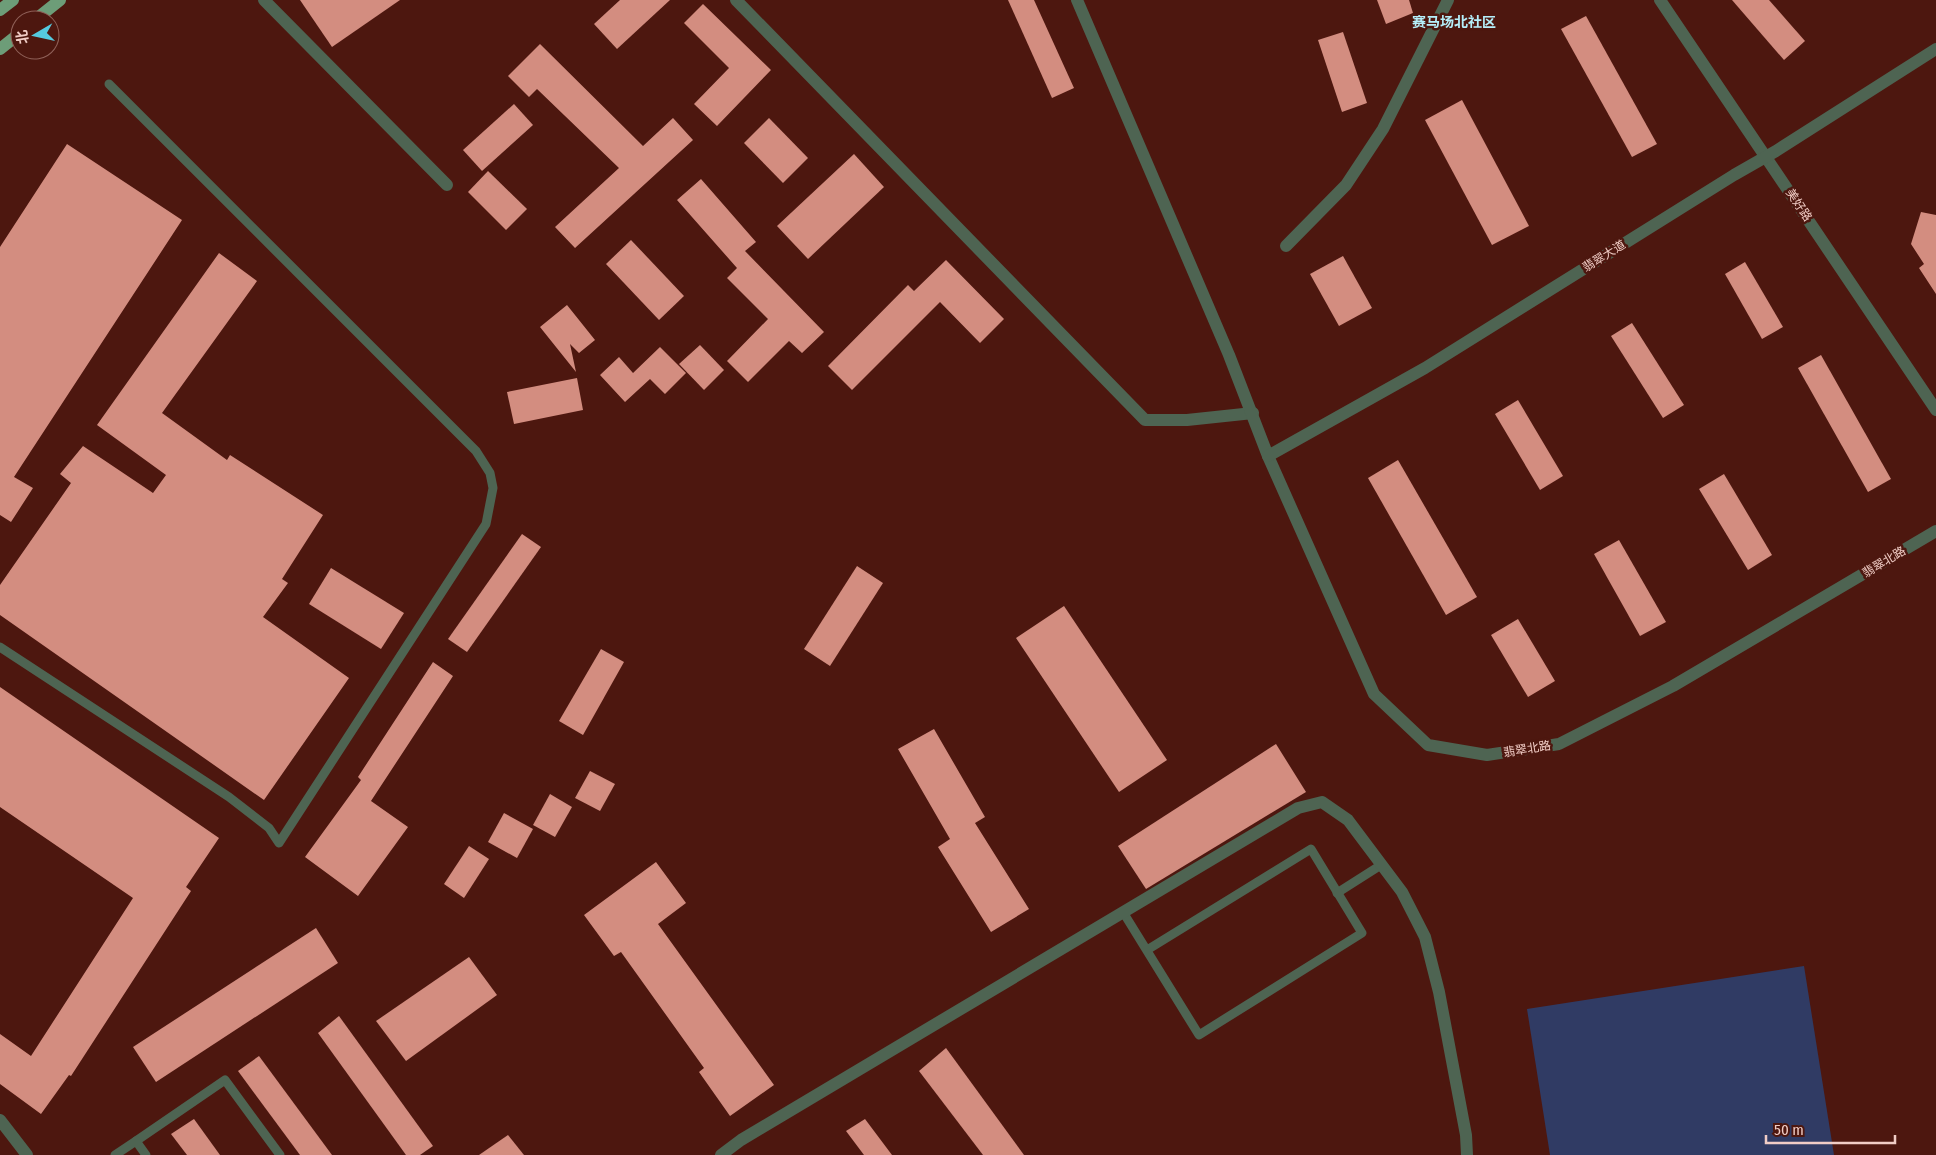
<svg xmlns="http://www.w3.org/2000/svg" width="1936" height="1155" viewBox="0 0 1936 1155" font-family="'Fira Sans Condensed','Noto Sans SC',sans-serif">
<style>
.green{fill:#303b64}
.building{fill:#d38d80}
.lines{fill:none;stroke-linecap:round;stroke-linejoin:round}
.lane{stroke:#4e6452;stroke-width:9}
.street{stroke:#4e6452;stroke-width:12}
.primary{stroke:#6d9d78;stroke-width:12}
.labels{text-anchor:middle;stroke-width:5;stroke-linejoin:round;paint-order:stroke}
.street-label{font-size:12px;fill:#f1cdc6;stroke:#4d170f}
.neighbourhood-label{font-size:14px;font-weight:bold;fill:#b5effa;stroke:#4d170f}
</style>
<rect width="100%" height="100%" fill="#4d170f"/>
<!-- green -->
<polygon class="green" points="1804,966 1834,1155 1550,1155 1527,1009"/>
<!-- building -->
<g class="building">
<polygon points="300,0 400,0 332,47"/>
<polygon points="620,0 670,0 617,49 594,24"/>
<polygon points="1008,0 1034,0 1074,88 1052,98"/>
<polygon points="1377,0 1409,0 1413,13 1386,24"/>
<polygon points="1732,0 1769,0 1805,41 1784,60"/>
<polygon points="703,4 771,70 717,126 694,104 729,68 684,23"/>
<polygon points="1586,16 1657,144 1632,157 1561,29"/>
<polygon points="1343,32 1367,103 1342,112 1318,40"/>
<polygon points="540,44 643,146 673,118 693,140 575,248 555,227 619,168 537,89 529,97 508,76"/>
<polygon points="1462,100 1529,226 1492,245 1425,120"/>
<polygon points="514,104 533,125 482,171 463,150"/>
<polygon points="769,118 808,158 783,183 744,143"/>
<polygon points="67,144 182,220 14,477 33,488 11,522 0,515 0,247"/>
<polygon points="854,154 884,187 808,259 777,226"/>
<polygon points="488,171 527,209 506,230 468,192"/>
<polygon points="701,179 756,242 745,251 824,332 802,353 789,341 748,382 727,361 768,319 727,278 737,268 677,200"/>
<polygon points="1921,212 1936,215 1936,294 1919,268 1924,264 1911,244"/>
<polygon points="631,240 684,296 659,320 606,264"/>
<polygon points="219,253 257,281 162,413 227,460 230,455 323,515 282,579 288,583 263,617 349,678 264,800 0,615 0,585 71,483 60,474 83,446 153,493 166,475 97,425"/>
<polygon points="1343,256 1372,308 1339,326 1310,274"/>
<polygon points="946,260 1004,319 980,343 940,302 852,390 828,366 908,285 914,291"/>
<polygon points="1745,262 1783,327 1762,339 1725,274"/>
<polygon points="567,305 595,340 579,353 570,344 576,372 540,327"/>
<polygon points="1632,323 1684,405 1663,418 1611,336"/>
<polygon points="700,345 724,370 704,390 679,364"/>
<polygon points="660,347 686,373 665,394 650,379 625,402 600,375 619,357 633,373"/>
<polygon points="1821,355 1891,479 1868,492 1798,368"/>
<polygon points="577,378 583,410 514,424 507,392"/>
<polygon points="1518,400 1563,476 1540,490 1495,414"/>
<polygon points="1398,460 1477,597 1446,615 1368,478"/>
<polygon points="1724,474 1772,555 1748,570 1699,489"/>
<polygon points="522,534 541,547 467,652 448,639"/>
<polygon points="1619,540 1666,622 1640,636 1594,554"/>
<polygon points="857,566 883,583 830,666 804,649"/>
<polygon points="331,568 404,613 381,649 309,604"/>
<polygon points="1064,606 1167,760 1119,792 1016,638"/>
<polygon points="1518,619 1555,681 1528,697 1491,635"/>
<polygon points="601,649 624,662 583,735 559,721"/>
<polygon points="433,662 453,676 371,801 408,827 358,896 305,857 361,780 358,777"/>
<polygon points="0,687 219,838 186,887 191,891 71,1076 69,1075 41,1114 0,1084 0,1034 31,1056 133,898 0,807"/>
<polygon points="934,729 985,817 975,823 1029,909 991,932 938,847 950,839 898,749"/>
<polygon points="1276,744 1306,792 1146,889 1118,846"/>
<polygon points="590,771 615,784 600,811 575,798"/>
<polygon points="550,794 572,807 555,837 533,825"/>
<polygon points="504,813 533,829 517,858 488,842"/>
<polygon points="469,846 489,859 464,898 444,884"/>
<polygon points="656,862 686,903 658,924 774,1085 730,1116 699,1072 704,1068 621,952 614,956 584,915"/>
<polygon points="316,928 338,963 156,1082 133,1047"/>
<polygon points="469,957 497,995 406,1061 376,1021"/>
<polygon points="339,1016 433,1146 420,1155 406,1155 318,1033"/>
<polygon points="946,1048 1024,1155 983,1155 919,1071"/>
<polygon points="259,1056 332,1155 300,1155 238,1071"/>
<polygon points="194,1119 220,1155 187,1155 171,1134"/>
<polygon points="865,1119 892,1155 864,1155 846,1131"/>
<polygon points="508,1135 524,1155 479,1155"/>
</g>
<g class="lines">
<!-- lane -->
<g class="lane">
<polyline points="0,647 229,797 269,828 279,843 486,524 493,488 490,473 476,451 109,84"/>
<polyline points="1337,893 1381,865"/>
<polyline points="1123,912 1199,1035 1362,933 1311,849 1147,950"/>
<polyline points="136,1141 225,1080 280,1155"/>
<polyline points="115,1155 136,1141 146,1155"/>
</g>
<!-- street -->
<g class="street">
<polyline points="264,0 447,185"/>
<polyline points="736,0 1145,420 1187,420 1253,413"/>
<polyline points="1077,0 1229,355 1268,456 1374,694 1428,745 1487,755 1559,744 1673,686 1936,531"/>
<polyline points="1660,0 1936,410"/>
<polyline points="1286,246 1346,185 1383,129 1448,0"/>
<polyline points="1268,456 1425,368 1734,175 1776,151 1936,49"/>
<polyline points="0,1120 27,1155"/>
<polyline points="721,1155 741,1140 1298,808 1322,802 1348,820 1402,892 1425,937 1439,992 1466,1135 1467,1155"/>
</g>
<!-- primary -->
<g class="primary">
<polyline points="0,10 13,0"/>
<polyline points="35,20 60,0"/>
<polyline points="0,49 20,33"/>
</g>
</g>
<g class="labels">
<!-- street labels -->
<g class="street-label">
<text transform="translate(1799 205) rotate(56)" y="4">美好路</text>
<text transform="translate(1604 256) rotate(-32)" y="4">翡翠大道</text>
<text transform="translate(1884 562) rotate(-31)" y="4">翡翠北路</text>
<text transform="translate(1527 749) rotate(-9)" y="4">翡翠北路</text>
</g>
<!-- neighbourhood labels -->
<g class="neighbourhood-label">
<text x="1454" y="27">赛马场北社区</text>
</g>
</g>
<!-- north arrow -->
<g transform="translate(35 35) rotate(261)"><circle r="24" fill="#4d170f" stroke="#8f6058"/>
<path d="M0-4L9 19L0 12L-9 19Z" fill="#55cadf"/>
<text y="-8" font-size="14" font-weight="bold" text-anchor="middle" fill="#f1cdc6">北</text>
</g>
<!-- scale -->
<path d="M1766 1135v8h129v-8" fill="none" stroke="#f1cdc6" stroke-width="2.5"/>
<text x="1774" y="1135" font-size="15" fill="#f1cdc6" stroke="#4d170f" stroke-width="4" paint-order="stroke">50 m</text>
</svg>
